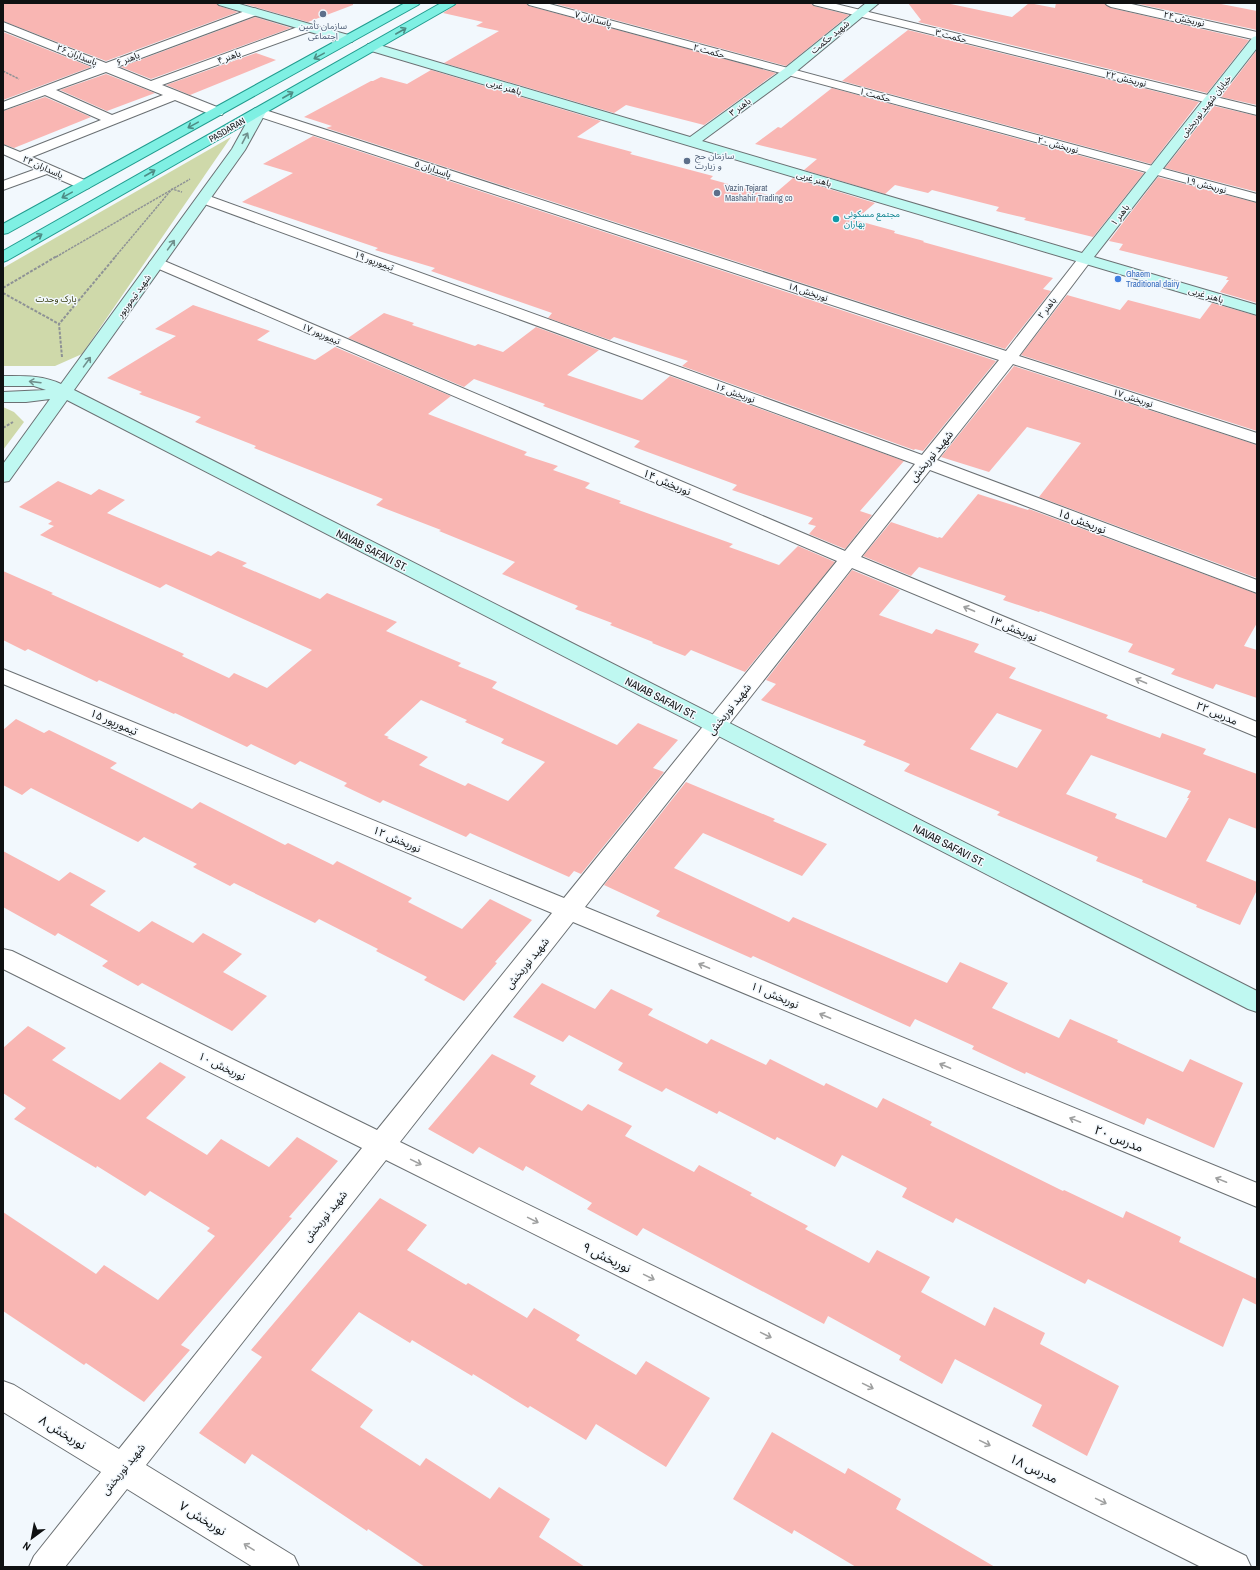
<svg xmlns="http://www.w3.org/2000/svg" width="1260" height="1570" viewBox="0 0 1260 1570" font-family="'Archivo Narrow','Noto Sans Arabic',sans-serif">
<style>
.green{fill:#cfd9aa}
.building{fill:#f9b6b3;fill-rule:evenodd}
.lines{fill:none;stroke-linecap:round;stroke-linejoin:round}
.street-casing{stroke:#6b7073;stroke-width:2}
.secondary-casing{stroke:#6b7073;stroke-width:2}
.primary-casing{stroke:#219b8e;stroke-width:2}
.path-far1{stroke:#8e9295;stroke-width:1.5;stroke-dasharray:2.5 1;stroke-linecap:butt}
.path{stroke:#8e9295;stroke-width:2;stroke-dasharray:3 1.5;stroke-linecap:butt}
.street{fill:#fff;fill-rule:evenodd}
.secondary{fill:#bff8f1;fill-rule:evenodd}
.primary{fill:#7ff0e3;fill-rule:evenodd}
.oneway{stroke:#4d8c85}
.oneway2{stroke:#70908d}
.oneway3{stroke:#9fa0a0}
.service-dot{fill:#5c6f8a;stroke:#f2f8fd;stroke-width:1.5}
.culture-dot{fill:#0f9aa8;stroke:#f2f8fd;stroke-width:1.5}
.shop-dot{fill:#3f7fe0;stroke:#f2f8fd;stroke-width:1.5}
.labels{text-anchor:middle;stroke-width:3;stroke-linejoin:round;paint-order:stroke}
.far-street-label{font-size:9px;fill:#0f1112;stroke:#f2f8fd}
.far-service-label{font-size:9px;fill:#4e5e75;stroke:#f2f8fd;text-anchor:start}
.far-culture-label{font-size:9px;fill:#0d838f;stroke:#f2f8fd;text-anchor:start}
.far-shop-label{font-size:9px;fill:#366cbe;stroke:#f2f8fd;text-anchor:start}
.far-park-label{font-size:9px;fill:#353b0f;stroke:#f2f8fd}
.street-label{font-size:11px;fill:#0f1112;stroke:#f2f8fd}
.near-street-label{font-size:13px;fill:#0f1112;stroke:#f2f8fd}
</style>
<rect width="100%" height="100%" fill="#f2f8fd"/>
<!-- green -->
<g class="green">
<polygon points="231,137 82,354 55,366 3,366 3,268"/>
<polygon points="3,407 14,412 24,422 3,450"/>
</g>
<!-- building -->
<g class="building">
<polygon points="3,3 216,3 219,6 238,12 106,61 3,21"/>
<polygon points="241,3 353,3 353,5 308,22"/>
<polygon points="458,3 526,3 529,6 776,73 704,125 626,105 614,113 444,63 499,31 476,26 483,22 443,13"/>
<polygon points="552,3 810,3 814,6 849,15 786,66"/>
<polygon points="908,3 946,3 1012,17 1029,3 1055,8 1056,3 1104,3 1111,8 1249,40 1207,93 918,22 921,20"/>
<polygon points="1134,3 1216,3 1257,11 1257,30"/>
<polygon points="255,17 291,28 151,79 121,67"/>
<polygon points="908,30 1199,102 1151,164 842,81"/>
<polygon points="3,32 91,67 3,100"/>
<polygon points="1257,50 1257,105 1221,97"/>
<polygon points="256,53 276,60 190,95 166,85"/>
<polygon points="431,70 601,121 577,137 632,152 630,154 713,176 710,179 772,196 793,178 875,203 855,220 895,231 894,233 924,241 923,242 1053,278 1043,289 1051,291 1005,349 326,128 332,126 304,117 371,81 373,81 381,77 407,84"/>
<polygon points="106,74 155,93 107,111 60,90"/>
<polygon points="832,88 1144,173 1093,237 1024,220 1026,218 996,211 999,207 932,190 928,193 895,185 885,194 804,170 817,159 755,144 778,127 781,128"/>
<polygon points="45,97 91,117 14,148 3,144 3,111"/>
<polygon points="1214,106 1257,116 1257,192 1165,168"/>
<polygon points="313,136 996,361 923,451 915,449 914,450 682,366 688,361 614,337 610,340 548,318 552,313 431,271 435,268 375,250 378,248 242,202 293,173 263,164"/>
<polygon points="1158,177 1257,203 1257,303 1220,292 1229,280 1226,280 1228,277 1119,250 1123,244 1109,241"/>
<polygon points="1067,295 1120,310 1128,300 1200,319 1212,303 1257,316 1257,431 1021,355"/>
<polygon points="193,305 270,331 257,340 315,360 335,347 451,396 428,414 527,452 524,455 558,466 553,470 590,483 585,488 621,501 619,503 733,544 729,547 779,565 798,546 835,562 745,672 691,650 685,656 652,643 653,642 610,625 612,623 575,609 578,606 502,574 515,562 439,531 441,530 376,505 383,499 254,448 256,446 195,422 201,417 139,394 142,392 107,378 176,336 155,329"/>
<polygon points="384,313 414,323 412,325 475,346 478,344 503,352 536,327 599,350 567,375 642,400 670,376 904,461 860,511 872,515 845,549 809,534 816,526 808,524 813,518 732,490 737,485 634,447 640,441 543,406 545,404 474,379 464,387 348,338"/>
<polygon points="1014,366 1257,445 1257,578 1039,497 1081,443 1027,427 989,472 941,457"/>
<path d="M58,481L91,495L99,489L125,500L107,513L211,556L218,551L247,563L242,566L320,599L327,593L397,622L386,631L461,663L458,666L497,682L492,688L617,745L638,723L678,740L653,768L664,772L581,874L574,871L569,877L470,833L466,837L383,800L380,803L344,786L347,783L300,761L295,765L251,744L247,747L175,713L174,714L99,680L97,682L28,649L25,651L3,640V571L53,593L51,594L184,654L182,656L229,678L234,673L267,688L312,650L166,584L160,588L40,535L54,526L48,524L52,521L19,507ZM421,700L467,720L465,722L504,739L501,743L545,762L508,801L468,783L465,786L419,765L428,757L387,738L389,737L384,735Z"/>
<polygon points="978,494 1028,510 1029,509 1257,594 1257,623 1244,646 1257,650 1257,698 1216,684 1213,689 1171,674 1175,669 1128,652 1133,644 1040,611 1039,612 1003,600 1006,596 919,567 911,576 863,556 891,522 938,538 939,537 942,538"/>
<path d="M852,570L900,590L879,615L932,634L936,629L979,644L974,652L1016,668L1009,678L1108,715L1106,718L1160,738L1162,733L1206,749L1203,754L1257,774V829L1229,818L1206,861L1257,882V890L1240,925L1196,907L1197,905L1142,882L1143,880L1096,861L1098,857L997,815L1000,812L904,771L910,764L863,745L866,741L761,700L776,684L766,680ZM997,713L1042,730L1017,768L970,749ZM1091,755L1191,791L1187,798H1189L1166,838L1115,818L1117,814L1066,794Z"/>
<polygon points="16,719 44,733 49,730 117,763 110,768 192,809 200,802 285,845 288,843 333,865 337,861 412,898 408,902 462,929 490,899 532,920 495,962 497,963 464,1001 424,980 427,977 376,951 378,949 319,919 315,923 234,883 230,886 193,867 197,864 144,837 138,842 31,788 22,795 3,785 3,730"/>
<polygon points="686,782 775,819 773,821 827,844 802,876 703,833 674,868 789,922 793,917 947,983 960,962 1008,983 992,1008 1059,1038 1070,1019 1118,1040 1117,1042 1183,1072 1190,1059 1243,1083 1214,1148 1147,1118 1144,1125 1026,1072 1025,1074 972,1049 974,1046 915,1019 910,1027 753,956 751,958 656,916 660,911 604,885"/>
<polygon points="3,851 59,881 70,872 106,891 90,905 139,932 152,921 193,943 203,933 242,954 223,972 267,996 232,1031 142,983 138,986 102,966 108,961 58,933 55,936 3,907"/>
<polygon points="542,983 595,1009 611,989 653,1009 648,1015 707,1044 711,1039 766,1065 770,1059 824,1086 826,1083 877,1108 883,1098 932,1122 930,1125 1063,1191 1064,1190 1123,1218 1126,1211 1181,1237 1179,1242 1257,1279 1257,1305 1243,1298 1223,1347 1088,1279 1085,1284 956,1218 953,1223 902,1197 907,1188 842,1155 835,1167 777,1137 775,1140 719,1111 717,1114 666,1088 662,1092 618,1070 623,1063 569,1035 563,1042 513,1017"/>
<polygon points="28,1026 66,1048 52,1060 120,1100 160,1062 186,1077 146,1118 207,1155 221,1139 269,1167 297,1137 338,1161 289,1217 292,1218 181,1345 190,1350 144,1402 86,1363 84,1365 3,1311 3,1212 96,1274 104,1265 158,1300 215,1236 207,1231 210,1228 150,1191 145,1196 97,1166 96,1168 14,1119 26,1108 3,1093 3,1048"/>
<polygon points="492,1054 536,1076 530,1084 582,1111 588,1104 632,1126 625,1136 694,1172 699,1165 752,1193 750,1195 808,1226 805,1229 869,1263 877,1250 930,1277 921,1292 985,1326 994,1307 1045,1333 1040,1344 1119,1386 1087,1456 1032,1426 1042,1405 955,1359 942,1384 899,1360 901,1356 828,1316 824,1324 643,1228 637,1236 587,1209 592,1203 526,1166 523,1171 479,1147 473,1154 428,1129"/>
<polygon points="380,1198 427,1225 407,1250 466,1285 468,1283 527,1318 534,1308 580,1335 576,1340 636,1375 646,1361 710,1398 666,1467 596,1424 586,1440 530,1406 528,1408 473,1374 472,1376 412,1340 410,1343 359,1312 311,1370 373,1410 360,1427 420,1466 426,1458 490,1499 499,1487 550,1519 539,1537 585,1567 425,1567 368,1529 367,1531 252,1454 245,1464 199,1433 262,1357 251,1350"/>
<polygon points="772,1432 845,1474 848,1468 901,1499 896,1509 995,1567 856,1567 794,1530 792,1534 733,1499"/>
</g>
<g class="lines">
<defs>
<g id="street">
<polygon points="527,3 546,3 1257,194 1257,202 529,5"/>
<polygon points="812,3 832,3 1257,107 1257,115 814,5"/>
<polygon points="1105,3 1127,3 1257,32 1257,40 1111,7 1107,5"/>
<path d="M253,8L257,9L259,12L257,15L117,67L151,81L303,25H311L313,28L311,31L162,85L222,109L224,112L222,115H212L175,100L32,157L89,182L91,185L89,188L84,189L79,188L47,174L3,190V181L36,169L3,154V145L20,152L101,120L45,95L3,110V102L95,67L3,30V22L106,63ZM106,72L163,95L112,115L56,90Z"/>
<polygon points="259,108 1006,351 1080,256 1085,254 1090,256 1093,259 1090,262 1019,356 1257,433 1257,444 1013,364 937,460 1257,580 1257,593 930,470 861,557 1257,722 1257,737 852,568 585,907 1257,1183 1257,1207 573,922 400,1142 1246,1556 1251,1567 1201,1567 386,1160 146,1465 294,1556 299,1567 253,1567 127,1489 65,1567 29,1567 34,1556 101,1472 3,1412 3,1381 14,1385 119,1449 362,1148 3,969 3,949 12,951 377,1130 552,913 3,684 3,669 564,898 837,561 152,266 149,263 152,260 157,258 162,260 845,551 915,464 199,202 197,199 199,196 204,195 209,196 922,455 999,360 254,115 252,112 254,109"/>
</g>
<g id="secondary">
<polygon points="217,3 236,3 352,36 354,39 352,42 344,42 219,5"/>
<polygon points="866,3 879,3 792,75 702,141 1082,253 1253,37 1257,36 1257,48 1094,257 1257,305 1257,315 368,50 366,47 368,44 376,44 690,137 784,69"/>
<path d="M259,108L264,109L266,112L245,150L74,390L1257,991V1012L1248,1009L67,400L9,481L3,482V464L50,399L26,402H3V392L46,390L34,386H3V376C23,376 43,375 61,384L232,149L254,109Z"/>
</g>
<g id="primary">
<polygon points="405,3 420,3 418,5 8,233 3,234 3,224"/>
<polygon points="441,3 456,3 454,5 8,260 3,262 3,251"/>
</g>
</defs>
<!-- street casing -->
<use href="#street" class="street-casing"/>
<!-- secondary casing -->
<use href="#secondary" class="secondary-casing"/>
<!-- primary casing -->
<use href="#primary" class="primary-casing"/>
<!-- path-far1 -->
<g class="path-far1">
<polyline points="3,71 19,79"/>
<polyline points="56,257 190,179"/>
<polyline points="115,257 172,189 182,192"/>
</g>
<!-- path -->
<g class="path">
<polyline points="3,288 57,256"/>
<polyline points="3,293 59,324"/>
<polyline points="62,357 59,324 116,256"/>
<polyline points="3,428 13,422"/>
</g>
<!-- street -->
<use href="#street" class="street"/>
<!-- secondary -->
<use href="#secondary" class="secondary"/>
<!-- primary -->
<use href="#primary" class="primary"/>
</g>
<!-- one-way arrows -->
<defs><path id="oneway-shaft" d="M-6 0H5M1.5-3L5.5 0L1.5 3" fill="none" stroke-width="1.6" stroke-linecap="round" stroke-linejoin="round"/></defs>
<g class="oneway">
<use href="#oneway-shaft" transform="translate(401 31) rotate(-30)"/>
<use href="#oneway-shaft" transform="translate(319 56) rotate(151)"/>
<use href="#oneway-shaft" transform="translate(288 95) rotate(-30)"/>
<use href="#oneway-shaft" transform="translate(193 125) rotate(151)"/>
<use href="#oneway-shaft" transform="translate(150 173) rotate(-30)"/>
<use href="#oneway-shaft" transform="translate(67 195) rotate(151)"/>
<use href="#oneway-shaft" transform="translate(37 237) rotate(-30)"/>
</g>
<g class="oneway2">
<use href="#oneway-shaft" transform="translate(245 138) rotate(-62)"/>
<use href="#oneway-shaft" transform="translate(171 245) rotate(-54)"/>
<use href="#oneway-shaft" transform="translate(87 362) rotate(-54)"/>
<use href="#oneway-shaft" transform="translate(35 382) rotate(-173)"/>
</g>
<g class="oneway3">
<use href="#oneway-shaft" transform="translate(969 609) rotate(-157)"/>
<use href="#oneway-shaft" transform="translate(1141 681) rotate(-157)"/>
<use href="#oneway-shaft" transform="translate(704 966) rotate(-157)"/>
<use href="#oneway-shaft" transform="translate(825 1016) rotate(-157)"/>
<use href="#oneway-shaft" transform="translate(945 1066) rotate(-157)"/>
<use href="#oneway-shaft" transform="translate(1075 1120) rotate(-158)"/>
<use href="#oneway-shaft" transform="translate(416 1162) rotate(26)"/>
<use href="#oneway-shaft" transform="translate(1221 1180) rotate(-158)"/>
<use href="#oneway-shaft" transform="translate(533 1220) rotate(26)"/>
<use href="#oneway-shaft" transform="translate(649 1277) rotate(26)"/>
<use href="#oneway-shaft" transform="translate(766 1335) rotate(26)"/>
<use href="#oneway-shaft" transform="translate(868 1386) rotate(26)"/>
<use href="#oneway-shaft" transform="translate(985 1443) rotate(26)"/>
<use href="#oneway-shaft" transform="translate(1101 1501) rotate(26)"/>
<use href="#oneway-shaft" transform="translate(249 1547) rotate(-148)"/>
</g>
<!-- markers -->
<g class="service-dot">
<circle cx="323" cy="14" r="4"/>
<circle cx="687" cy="161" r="4"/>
<circle cx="717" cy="193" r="4"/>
</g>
<circle class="culture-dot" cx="836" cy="219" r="4"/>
<circle class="shop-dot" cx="1118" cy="279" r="4"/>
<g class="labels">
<!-- far-street labels -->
<g class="far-street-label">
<text transform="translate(593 19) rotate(15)" y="3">پاسداران ۷</text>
<text transform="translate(1184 19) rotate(13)" y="3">نوربخش ۲۴</text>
<text transform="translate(951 36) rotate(14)" y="3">حکمت ۳</text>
<text transform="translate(830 37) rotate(-39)" y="3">شهید حکمت</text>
<text transform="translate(709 51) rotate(15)" y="3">حکمت ۲</text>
<text transform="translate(77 55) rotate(22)" y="3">پاسداران ۲۶</text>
<text transform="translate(229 57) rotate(-20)" y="3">باهنر ۴</text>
<text transform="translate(128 59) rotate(-21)" y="3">باهنر ۶</text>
<text transform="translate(1126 79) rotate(14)" y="3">نوربخش ۲۲</text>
<text transform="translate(504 87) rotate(17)" y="3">باهنر غربی</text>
<text transform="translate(875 95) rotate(15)" y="3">حکمت ۱</text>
<text transform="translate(1206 106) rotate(-52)" y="3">خیابان شهید نوربخش</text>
<text transform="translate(740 107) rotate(-36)" y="3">باهنر ۳</text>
<text transform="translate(227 130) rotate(-30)" y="3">PASDARAN</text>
<text transform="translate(1058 145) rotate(15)" y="3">نوربخش ۲۰</text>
<text transform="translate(43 167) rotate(24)" y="3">پاسداران ۲۴</text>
<text transform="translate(433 169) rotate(18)" y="3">پاسداران ۵</text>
<text transform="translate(814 179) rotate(16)" y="3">باهنر غربی</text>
<text transform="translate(1206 185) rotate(15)" y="3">نوربخش ۱۹</text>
<text transform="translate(1120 215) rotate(-52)" y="3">باهنر ۱</text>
<text transform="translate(374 261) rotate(20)" y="3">تیمورپور ۱۹</text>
<text transform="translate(808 292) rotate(18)" y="3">نوربخش ۱۸</text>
<text transform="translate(1206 295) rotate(17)" y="3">باهنر غربی</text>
<text transform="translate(134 296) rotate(-54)" y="3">شهید تیمورپور</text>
<text transform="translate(1047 308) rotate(-52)" y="3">باهنر ۲</text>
<text transform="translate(321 334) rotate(23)" y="3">تیمورپور ۱۷</text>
<text transform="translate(735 393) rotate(20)" y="3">نوربخش ۱۶</text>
<text transform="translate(1133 398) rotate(18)" y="3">نوربخش ۱۷</text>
</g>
<!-- far-service labels -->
<g class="far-service-label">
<text x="323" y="29" text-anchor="middle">سازمان تأمین<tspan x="323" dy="10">اجتماعی</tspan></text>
<text x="695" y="159">سازمان حج<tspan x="695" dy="10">و زیارت</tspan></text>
<text x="725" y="191">Vazin Tejarat<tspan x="725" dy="10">Mashahir Trading co</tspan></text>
</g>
<!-- far-culture labels -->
<g class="far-culture-label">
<text x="844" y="217">مجتمع مسکونی<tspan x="844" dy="10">بهاران</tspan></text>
</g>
<!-- far-shop labels -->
<g class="far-shop-label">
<text x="1126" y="277">Ghaem<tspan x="1126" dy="10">Traditional dairy</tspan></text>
</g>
<!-- far-park labels -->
<g class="far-park-label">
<text x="56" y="302">پارک وحدت</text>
</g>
<!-- street labels -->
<g class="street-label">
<text transform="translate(931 456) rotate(-51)" y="4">شهید نوربخش</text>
<text transform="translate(667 482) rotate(23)" y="4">نوربخش ۱۴</text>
<text transform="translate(1082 521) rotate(21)" y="4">نوربخش ۱۵</text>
<text transform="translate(372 550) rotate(27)" y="4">NAVAB SAFAVI ST.</text>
<text transform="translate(1013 628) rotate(23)" y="4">نوربخش ۱۳</text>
<text transform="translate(661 698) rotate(27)" y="4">NAVAB SAFAVI ST.</text>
<text transform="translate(729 709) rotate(-51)" y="4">شهید نوربخش</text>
<text transform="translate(1217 713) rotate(23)" y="4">مدرس ۲۲</text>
<text transform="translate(114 722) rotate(23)" y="4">تیمورپور ۱۵</text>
<text transform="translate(397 839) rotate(23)" y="4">نوربخش ۱۲</text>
<text transform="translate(949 845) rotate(27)" y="4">NAVAB SAFAVI ST.</text>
<text transform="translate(527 963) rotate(-51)" y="4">شهید نوربخش</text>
<text transform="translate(775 995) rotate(23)" y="4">نوربخش ۱۱</text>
<text transform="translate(222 1066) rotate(26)" y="4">نوربخش ۱۰</text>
<text transform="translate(325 1216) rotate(-51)" y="4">شهید نوربخش</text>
<text transform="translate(123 1469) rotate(-51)" y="4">شهید نوربخش</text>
</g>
<!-- near-street labels -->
<g class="near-street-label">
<text transform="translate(1119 1138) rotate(22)" y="5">مدرس ۲۰</text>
<text transform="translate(607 1257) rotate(26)" y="5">نوربخش ۹</text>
<text transform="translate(63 1432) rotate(32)" y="5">نوربخش ۸</text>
<text transform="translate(1034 1468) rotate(26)" y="5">مدرس ۱۸</text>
<text transform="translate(203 1518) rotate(32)" y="5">نوربخش ۷</text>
</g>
</g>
<!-- border -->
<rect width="1260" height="1570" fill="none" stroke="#0f1112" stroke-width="8"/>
<!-- north arrow -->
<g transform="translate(32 1538) rotate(212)" stroke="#f2f8fd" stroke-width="3" paint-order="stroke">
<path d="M0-3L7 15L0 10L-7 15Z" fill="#0f1112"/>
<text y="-6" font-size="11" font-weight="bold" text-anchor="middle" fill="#0f1112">N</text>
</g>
</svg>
